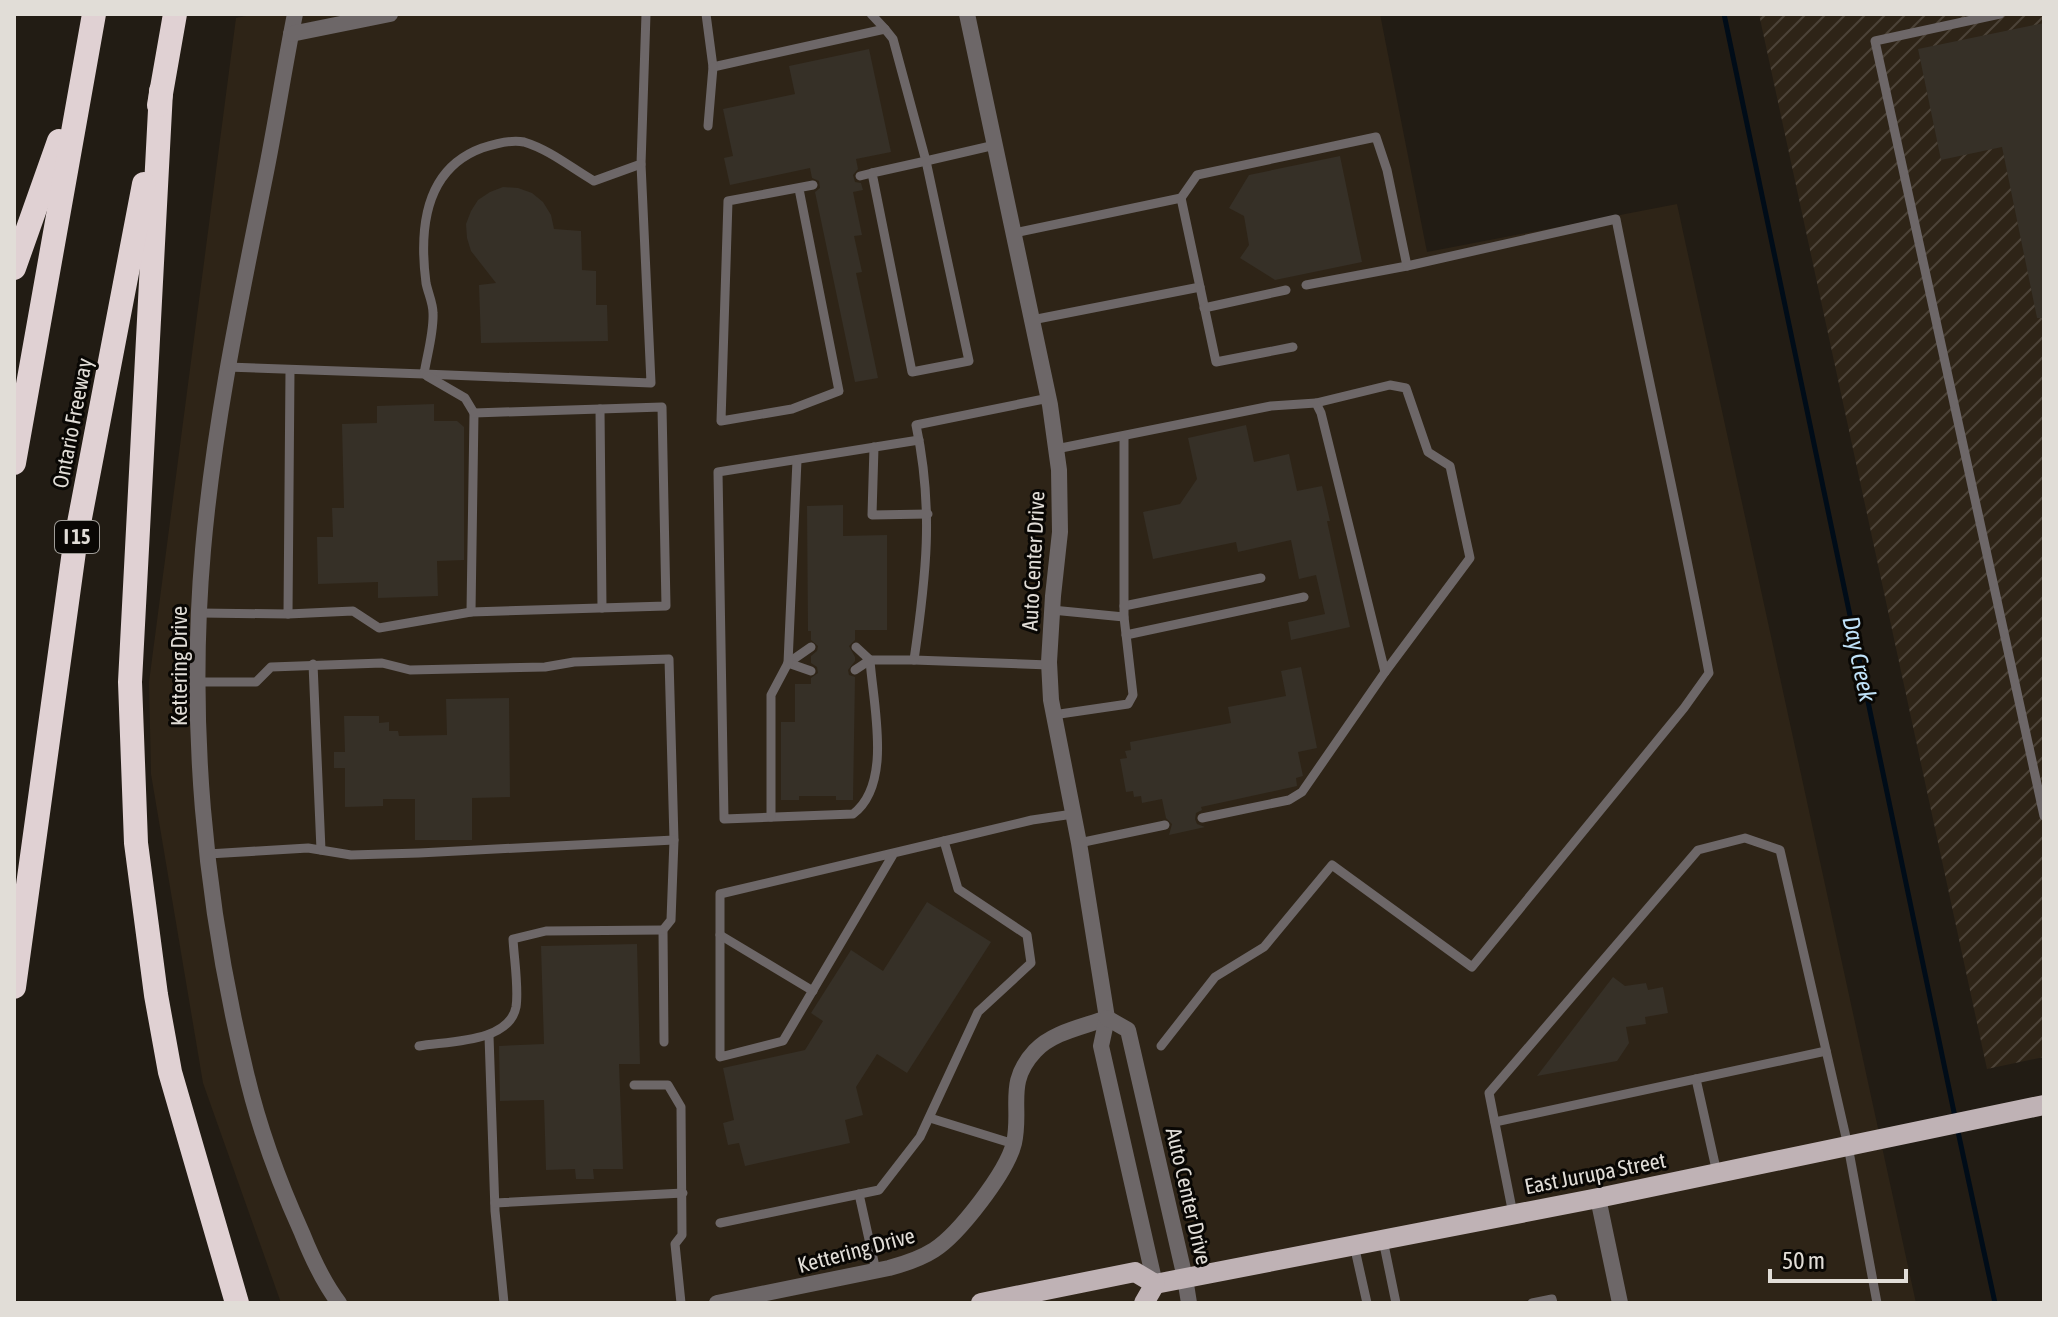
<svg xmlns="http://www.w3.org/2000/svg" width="2058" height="1317" viewBox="0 0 2058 1317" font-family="'Asap Condensed',sans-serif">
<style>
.built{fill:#2e2417}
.industrial{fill:url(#industrial-furrows)}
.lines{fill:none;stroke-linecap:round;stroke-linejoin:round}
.stream{stroke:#000c18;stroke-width:5}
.building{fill:#363027}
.service{stroke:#6d6768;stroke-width:9}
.minor{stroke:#6d6768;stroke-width:16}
.tertiary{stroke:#6d6768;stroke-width:16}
.primary{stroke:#bfb2b5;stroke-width:20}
.motorway{stroke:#e0d1d3;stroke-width:24}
.labels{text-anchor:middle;stroke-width:6;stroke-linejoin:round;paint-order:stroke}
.shield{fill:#090704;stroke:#a09d98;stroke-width:2}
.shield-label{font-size:20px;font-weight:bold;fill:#e1ddd7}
.street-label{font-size:22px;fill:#e1ddd7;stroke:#090704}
.water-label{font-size:24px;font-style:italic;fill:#bfe1f8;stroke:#090704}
</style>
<defs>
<pattern id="industrial-furrows" width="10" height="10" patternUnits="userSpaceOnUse" patternTransform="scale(2)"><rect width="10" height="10" fill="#2e2417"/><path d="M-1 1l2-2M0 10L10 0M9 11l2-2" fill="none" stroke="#4c4338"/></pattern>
</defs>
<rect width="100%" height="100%" fill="#221c14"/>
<!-- built -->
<polygon class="built" points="256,14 1380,14 1427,252 1677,204 1916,1303 281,1303 203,1083 151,774 149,682 236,18"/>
<!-- industrial -->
<polygon class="industrial" points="1759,14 2044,14 2044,1057 1987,1069"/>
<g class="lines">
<!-- stream -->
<g class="stream">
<polyline points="1724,14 1955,1117"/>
<polyline points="1957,1127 1995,1303"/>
</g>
</g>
<!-- building -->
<g class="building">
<polygon points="2044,23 2044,318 2037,318 2002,147 1941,160 1918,49"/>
<polygon points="869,49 891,152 856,159 858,169 853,175 855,182 861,183 863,190 853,192 862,235 854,236 862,272 856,273 878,378 855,382 815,192 820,188 819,181 812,178 810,168 730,185 724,158 733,156 723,109 795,94 789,66"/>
<polygon points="1340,156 1362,262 1275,280 1240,258 1249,245 1244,216 1229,208 1249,175"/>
<polygon points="503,187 518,188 532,193 543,202 551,215 554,229 581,231 582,270 596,271 596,305 607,305 608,341 481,343 479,285 496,283 471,251 467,238 466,224 471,211 478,200 490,192"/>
<polygon points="434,404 434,421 457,421 464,427 464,560 437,561 438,596 378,598 378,582 318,584 317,537 333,537 332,508 344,508 342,424 377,423 377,406"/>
<polygon points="1246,425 1254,462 1289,454 1297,491 1322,486 1330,521 1327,521 1350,627 1291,640 1288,622 1325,614 1316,575 1299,579 1291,540 1238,552 1236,542 1153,559 1143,512 1180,504 1197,479 1188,438"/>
<polygon points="843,505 843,536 887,535 887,630 855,630 855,640 849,646 855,657 855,661 848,670 849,675 855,677 853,800 836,800 836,796 799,796 799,800 781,800 781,722 795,722 795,684 811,684 811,678 818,673 817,667 811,663 811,656 817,651 818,646 811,640 811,631 808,631 807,506"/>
<polygon points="1301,667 1317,748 1298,752 1303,776 1296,778 1297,786 1201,807 1202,810 1196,813 1195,819 1197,824 1205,827 1169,835 1172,824 1166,818 1162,799 1142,803 1141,796 1134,797 1133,791 1126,792 1120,759 1127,758 1125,751 1131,750 1130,742 1231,723 1228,707 1286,696 1281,671"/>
<polygon points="509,698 510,797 472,798 472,840 415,840 415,799 383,799 383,806 345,807 345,768 334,768 334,752 345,752 344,716 379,716 379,723 389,722 389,731 398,731 399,736 447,735 446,699"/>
<polygon points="927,902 991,942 907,1073 877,1054 856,1087 863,1115 845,1120 850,1143 745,1166 739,1143 728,1145 723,1123 734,1120 723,1068 805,1050 823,1021 811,1013 851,950 883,971"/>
<polygon points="637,944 640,1064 619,1064 623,1169 593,1169 594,1179 576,1179 575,1169 546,1170 544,1100 500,1101 499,1046 544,1044 541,946"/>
<polygon points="1613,977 1625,986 1646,983 1648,990 1663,987 1668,1013 1645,1017 1646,1024 1626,1027 1629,1043 1617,1061 1537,1076"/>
</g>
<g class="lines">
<!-- service -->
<g class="service">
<polyline points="706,14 713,67 885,29 893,39 926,161 995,145"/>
<polyline points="871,14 885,29"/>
<polyline points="2000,14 1875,41 2044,816"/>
<polyline points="708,126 713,67"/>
<polygon points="926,161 969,361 912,372 872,173"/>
<polyline points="860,176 872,173"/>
<polyline points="799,189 839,391 792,409 721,421 728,201 813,185"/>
<polyline points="1181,198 1197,175 1376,137 1387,170 1407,266 1306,285"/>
<polyline points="1014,233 1181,198 1200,287 1032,320"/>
<polyline points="1200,287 1216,362 1293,347"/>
<polyline points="1204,308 1286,290"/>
<path d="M227,367L424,374C427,355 434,332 433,313C433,303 428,293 426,283C419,229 425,169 482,148C494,144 511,139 524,142C550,150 570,167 594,181L641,164L646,14"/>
<polyline points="424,374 651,383 641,164"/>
<polyline points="427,376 465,398 474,413 471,612"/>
<path d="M1049,398L916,425C934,509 926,577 914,660L1049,665"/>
<polyline points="1316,403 1390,385 1406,388 1428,452 1450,466 1470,558 1385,672"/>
<polyline points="600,409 602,608"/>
<polyline points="874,447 872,515 928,514"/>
<polyline points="1056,449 1271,406 1316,403 1321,413 1385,672 1302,792 1289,800 1202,818"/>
<polyline points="1124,606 1261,578"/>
<polyline points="1052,610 1124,617"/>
<polyline points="200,613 288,614 290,370"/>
<polyline points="288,614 353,611 379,628 471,612 666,606 662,407 474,413"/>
<polyline points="1126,635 1304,597"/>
<path d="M914,660H870C873,705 893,784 853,814L724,819L718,472L919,440"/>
<polyline points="788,663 811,647"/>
<polyline points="788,663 811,671"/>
<polyline points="313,664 321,850"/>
<polyline points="855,670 870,660 856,647"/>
<polyline points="198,682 256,682 271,667 382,663 410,670 545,667 574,662 669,659 674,840 671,920 663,930 664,1042"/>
<polyline points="1053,715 1128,704 1133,695 1124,617 1124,436"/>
<polyline points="771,817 771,695 788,663 797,460"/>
<polyline points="1079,843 1165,825"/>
<polyline points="894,853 783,1041 720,1057 720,894 944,841"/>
<polyline points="208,854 308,848 351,855 419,853 674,840"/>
<polyline points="720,935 813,991"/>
<polyline points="489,1036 495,1211 504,1303"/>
<path d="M419,1046C448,1041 509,1043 516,1007C519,989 514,958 513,939L546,931L663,930"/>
<path d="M1161,1046L1215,977L1264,947L1332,865L1472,967L1684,708L1709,673C1681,521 1646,371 1616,219L1407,266"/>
<polyline points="1696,1079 1717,1173"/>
<polyline points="634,1085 668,1085 681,1107 682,1235 675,1244 681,1303"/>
<polyline points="930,1118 1014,1144"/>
<polyline points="1495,1122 1826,1051"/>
<polyline points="859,1194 876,1271"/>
<polyline points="495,1203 683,1193"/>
<polyline points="1513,1214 1489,1093 1698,850 1745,838 1780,850 1848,1146 1877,1303"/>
<polyline points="720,1223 879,1190 920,1137 978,1012 1031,963 1027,935 958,889 944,841 1032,820 1073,814"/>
<polyline points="1383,1240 1396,1303"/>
<polyline points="1354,1245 1367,1303"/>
<polyline points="1532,1303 1552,1299 1553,1303"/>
</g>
<!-- minor -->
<g class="minor">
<path d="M295,14C284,68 276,123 265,177C240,301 214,424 203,550C188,721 204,897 244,1064C257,1123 277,1178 302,1233C312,1258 323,1282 339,1303"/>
<polyline points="291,34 390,14"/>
<polyline points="1598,1198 1620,1303"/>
<polyline points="1185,1278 1189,1303"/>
<path d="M717,1303L889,1268C904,1264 920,1259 934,1250C959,1234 1007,1172 1014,1143C1022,1107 1005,1083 1035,1051C1053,1032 1083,1027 1107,1018"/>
</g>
<!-- tertiary -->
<g class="tertiary">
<polyline points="967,14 1050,405 1059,470 1060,532 1053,596 1049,662 1051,700 1079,843 1107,1018 1101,1046 1155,1284"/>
<polyline points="1107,1018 1128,1030 1185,1278"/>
</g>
<!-- primary -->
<g class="primary">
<polyline points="981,1303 1135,1272 1155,1284 1598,1198 2044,1105"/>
<polyline points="1144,1303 1155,1284"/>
</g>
<!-- motorway -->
<g class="motorway">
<polyline points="161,91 130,682 136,843 156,995 170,1072 237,1303"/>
<polyline points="159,105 175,14"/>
<polyline points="14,268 59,141"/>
<polyline points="14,463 94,14"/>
<polyline points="14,987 75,544 144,184"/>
</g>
</g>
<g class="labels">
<!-- shield labels -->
<rect class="shield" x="55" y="521" width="44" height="32" rx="6"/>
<g class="shield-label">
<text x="77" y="544">I 15</text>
</g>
<!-- street labels -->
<g class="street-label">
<text transform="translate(72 423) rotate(-79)" y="8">Ontario Freeway</text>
<text transform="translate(1033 561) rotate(-87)" y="8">Auto Center Drive</text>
<text transform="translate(179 666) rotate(-90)" y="8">Kettering Drive</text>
<text transform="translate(1595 1173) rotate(-11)" y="8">East Jurupa Street</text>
<text transform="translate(1189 1196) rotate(77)" y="8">Auto Center Drive</text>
<text transform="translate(856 1250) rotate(-15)" y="8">Kettering Drive</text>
</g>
<!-- water labels -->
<g class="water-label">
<text transform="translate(1859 659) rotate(78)" y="8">Day Creek</text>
</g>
</g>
<!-- border -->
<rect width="2058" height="1317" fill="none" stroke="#e1ddd7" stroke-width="32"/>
<!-- scale -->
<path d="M1770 1269v12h136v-12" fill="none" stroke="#e1ddd7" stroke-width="4"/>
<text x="1782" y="1269" font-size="24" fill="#e1ddd7" stroke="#090704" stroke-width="6" paint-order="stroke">50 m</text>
</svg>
